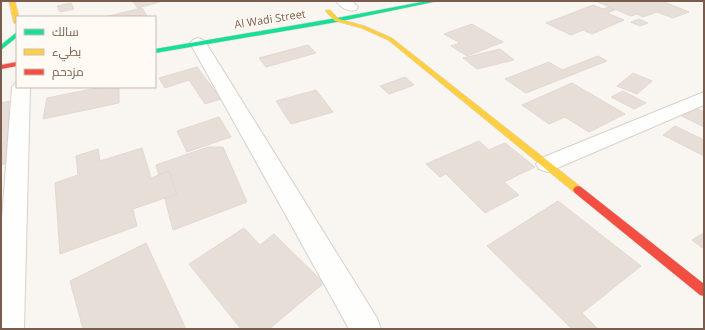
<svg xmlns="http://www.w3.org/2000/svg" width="705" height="330" viewBox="0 0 705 330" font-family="'Open Sans',Cairo,sans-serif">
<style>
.building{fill:#e6ded7;stroke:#e2d8d2}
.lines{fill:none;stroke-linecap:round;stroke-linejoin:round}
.street-casing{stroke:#d7d1cb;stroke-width:2}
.fast-casing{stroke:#d9d2cb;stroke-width:1}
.slow-casing{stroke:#d9d2cb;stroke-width:1}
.jam-casing{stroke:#d9d2cb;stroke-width:1}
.street{fill:#fefefd;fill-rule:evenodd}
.fast{fill:#16e098;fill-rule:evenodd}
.slow{fill:#ffcf43;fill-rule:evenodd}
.jam{fill:#f24e42;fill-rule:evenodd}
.labels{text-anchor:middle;stroke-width:3;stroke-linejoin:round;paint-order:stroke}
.far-street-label{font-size:11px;fill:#7a5c4d;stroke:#fffaf3}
</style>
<rect width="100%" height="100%" fill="#f9f5f0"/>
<!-- building -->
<g class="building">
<polygon points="132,1 163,1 138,8"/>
<polygon points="601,1 662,1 689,12 673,18 657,12 643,17 637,14 631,16 598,2"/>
<polygon points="71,3 74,9 60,12 57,6"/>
<polygon points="593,5 603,9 608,7 615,10 607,13 624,20 592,34 583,30 571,35 546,23"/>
<polygon points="142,8 147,16 105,17"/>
<polygon points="639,19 648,23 640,26 631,22"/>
<polygon points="472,24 503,42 467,56 451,46 460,43 444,34"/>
<polygon points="308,45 316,53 266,67 259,58"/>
<polygon points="500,49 514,60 477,69 463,58"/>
<polygon points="598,56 607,61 526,93 505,79 549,62 562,70"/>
<polygon points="197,67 221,99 205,104 189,80 165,88 159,78"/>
<polygon points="633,73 652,81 637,94 617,86"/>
<polygon points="405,77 414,85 389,94 380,86"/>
<polygon points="572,83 625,114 589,132 565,117 549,124 522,105"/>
<polygon points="102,87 119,87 119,103 43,119 47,98"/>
<polygon points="316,90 333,112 291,124 276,101"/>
<polygon points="623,91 646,103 634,109 611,97"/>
<polygon points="9,101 9,163 1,165 1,103"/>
<polygon points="689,105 704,112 704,127 678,114"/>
<polygon points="219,117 231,137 187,152 177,131"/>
<polygon points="675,126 704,140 704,156 663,135"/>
<polygon points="479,141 489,150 505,143 535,167 504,182 519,195 485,213 446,174 440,177 426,164"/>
<polygon points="208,147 223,147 247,202 173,230 156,165"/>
<polygon points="142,148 151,178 169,171 177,194 133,209 137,226 60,254 55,183 78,175 76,156 98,149 100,161"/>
<polygon points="558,201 641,266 582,313 598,329 572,329 487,246"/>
<polygon points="244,228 260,245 274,234 324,283 269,329 241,329 189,264"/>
<polygon points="704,233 704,249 692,240"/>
<polygon points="146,243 186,329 83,329 70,281"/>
</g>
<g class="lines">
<defs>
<g id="street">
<path d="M336,1H352L358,7L356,10C348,12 341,8 336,1Z"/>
<polygon points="198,38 203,40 206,43 377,318 381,329 349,329 190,43 193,40"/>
<polygon points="15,83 17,83 17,87 30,87 24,329 1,329 1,232 12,87"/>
<polygon points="704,92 704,105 555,169 547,172 539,169 536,164 539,159"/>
</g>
<g id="fast">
<polygon points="427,1 438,1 337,22 155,53 155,49 337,18"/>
<polygon points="17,32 17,37 1,50 1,45"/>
</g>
<g id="slow">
<polygon points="9,1 15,1 19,17 17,17 17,25 14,23"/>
<polygon points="326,10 330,10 339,19 365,26 392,38 581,187 583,190 581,193 575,193 388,40 361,28 335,21 326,12"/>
</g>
<g id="jam">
<polygon points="17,62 17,66 1,69 1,65"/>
<polygon points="578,186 581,187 704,284 704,296 700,295 575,193 573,190 575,187"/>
</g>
</defs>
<!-- street casing -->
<use href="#street" class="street-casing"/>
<!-- fast casing -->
<use href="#fast" class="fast-casing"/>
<!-- slow casing -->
<use href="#slow" class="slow-casing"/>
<!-- jam casing -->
<use href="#jam" class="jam-casing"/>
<!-- street -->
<use href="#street" class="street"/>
<!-- fast -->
<use href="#fast" class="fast"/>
<!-- slow -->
<use href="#slow" class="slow"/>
<!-- jam -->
<use href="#jam" class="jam"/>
</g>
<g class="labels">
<!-- far-street labels -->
<g class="far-street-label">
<text transform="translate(270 19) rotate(-9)" y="4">Al Wadi Street</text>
</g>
</g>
<!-- border -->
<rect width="705" height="330" fill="none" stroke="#7a5c4d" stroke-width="4"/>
<!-- legend -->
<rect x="16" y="16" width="140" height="72" fill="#fffaf3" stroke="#cabbb1"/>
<rect x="24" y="29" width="20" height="6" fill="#16e098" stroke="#cabbb1"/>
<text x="52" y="36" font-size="12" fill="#7a5c4d">سالك</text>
<rect x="24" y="49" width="20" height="6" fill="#ffcf43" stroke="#cabbb1"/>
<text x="52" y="56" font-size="12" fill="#7a5c4d">بطيء</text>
<rect x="24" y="69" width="20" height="6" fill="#f24e42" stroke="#cabbb1"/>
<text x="52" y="76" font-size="12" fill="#7a5c4d">مزدحم</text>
</svg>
